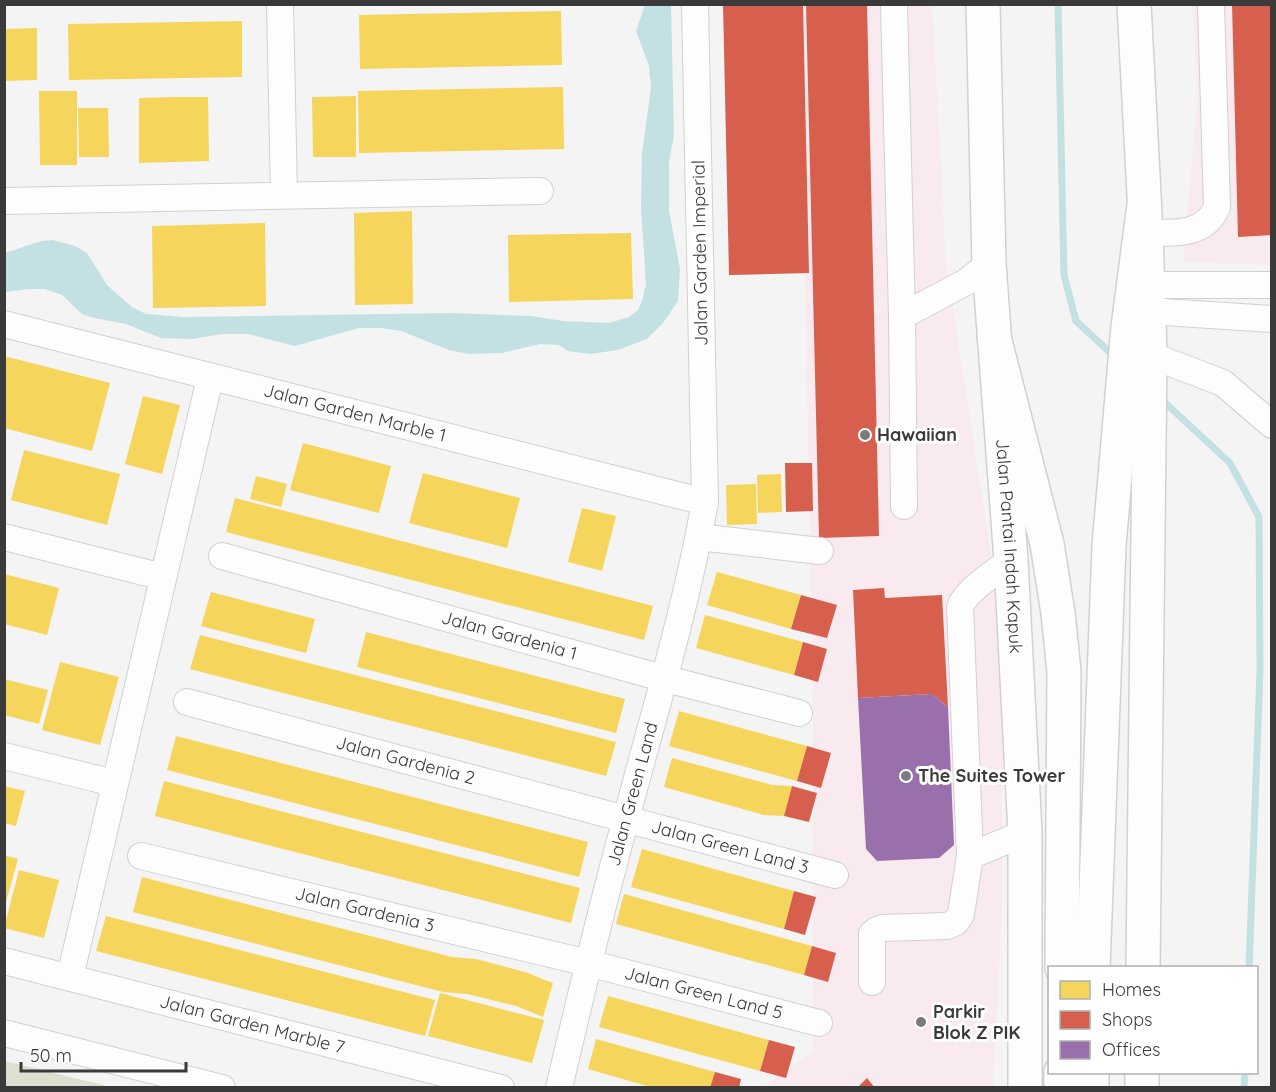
<svg xmlns="http://www.w3.org/2000/svg" width="1276" height="1092" viewBox="0 0 1276 1092" font-family="Quicksand,sans-serif">
<style>
.commercial{fill:#f8eaee}
.green{fill:#dde0d0}
.water{fill:#c3e0e3}
.homes{fill:#f6d55c}
.shops{fill:#d6604d}
.offices{fill:#9970ab}
.lines{fill:none;stroke-linecap:round;stroke-linejoin:round}
.stream{stroke:#c3e0e3;stroke-width:7}
.minor-casing{stroke:#d1d1d1;stroke-width:28}
.major-casing{stroke:#d1d1d1;stroke-width:36}
.highway-casing{stroke:#d1d1d1;stroke-width:36}
.minor{stroke:#fdfdfd;stroke-width:26}
.major{stroke:#fdfdfd;stroke-width:33}
.highway{stroke:#fdfdfd;stroke-width:33}
.poi-dot{fill:#7b7b7c;stroke:#fff;stroke-width:2}
.labels{text-anchor:middle;stroke-width:6;stroke-linejoin:round;paint-order:stroke}
.street-label{font-size:18px;fill:#3a3a3b;stroke:#fff}
.poi-label{font-size:18px;font-weight:bold;fill:#3a3a3b;stroke:#fff;text-anchor:start}
</style>
<rect width="100%" height="100%" fill="#f4f4f4"/>
<!-- commercial -->
<g class="commercial">
<polygon points="800,5 932,5 946,263 1004,640 1001,931 993,1087 762,1088 813,1052 813,712"/>
<polygon points="1192,5 1271,5 1271,265 1183,262 1198,96"/>
</g>
<!-- green -->
<polygon class="green" points="4,1061 5,1061 111,1087 5,1087"/>
<!-- water -->
<polygon class="water" points="645,5 671,5 674,135 669,162 669,211 680,269 678,301 663,323 647,339 618,350 590,354 568,351 559,345 540,344 502,353 468,354 449,350 401,331 381,328 359,328 295,346 248,334 221,334 192,339 161,338 126,324 94,318 82,314 62,295 45,289 28,289 5,292 5,253 41,241 53,240 75,246 87,253 107,285 132,307 146,314 184,317 452,313 531,316 563,321 609,323 629,317 638,310 642,301 646,284 641,207 642,153 651,88 649,66 636,31"/>
<!-- homes -->
<g class="homes">
<polygon points="561,11 562,65 360,69 359,15"/>
<polygon points="242,21 242,77 69,80 68,24"/>
<polygon points="37,28 37,80 4,81 4,29"/>
<polygon points="563,87 564,149 359,153 358,91"/>
<polygon points="39,91 77,91 77,165 40,165"/>
<polygon points="356,96 356,157 313,157 312,97"/>
<polygon points="174,97 208,97 209,161 139,163 139,98"/>
<polygon points="78,108 108,108 109,157 79,157"/>
<polygon points="412,211 413,304 355,305 354,213"/>
<polygon points="265,223 266,306 153,308 152,226"/>
<polygon points="631,233 633,299 509,302 508,235"/>
<polygon points="4,356 110,383 92,451 4,428"/>
<polygon points="143,396 180,405 162,474 125,464"/>
<polygon points="303,443 391,466 379,513 290,490"/>
<polygon points="24,450 120,474 107,525 11,500"/>
<polygon points="423,473 520,498 507,548 409,523"/>
<polygon points="781,474 782,512 758,513 757,475"/>
<polygon points="256,476 287,484 281,507 250,499"/>
<polygon points="756,484 757,524 727,525 726,485"/>
<polygon points="235,498 653,606 644,640 226,532"/>
<polygon points="582,508 616,516 602,571 568,562"/>
<polygon points="717,572 801,595 791,629 707,605"/>
<polygon points="4,574 59,588 47,635 4,624"/>
<polygon points="211,592 315,619 306,653 201,626"/>
<polygon points="705,615 803,642 794,675 696,648"/>
<polygon points="366,632 625,699 616,733 357,667"/>
<polygon points="200,635 616,742 606,776 190,669"/>
<polygon points="60,662 119,677 100,745 42,730"/>
<polygon points="4,679 48,690 39,724 4,715"/>
<polygon points="679,711 807,746 797,781 669,746"/>
<polygon points="176,736 588,842 579,877 167,770"/>
<polygon points="672,758 772,785 792,786 784,816 764,815 664,787"/>
<polygon points="164,781 580,888 571,923 155,816"/>
<polygon points="4,786 25,791 16,826 4,823"/>
<polygon points="642,849 794,891 784,929 631,887"/>
<polygon points="4,855 18,859 5,906 4,906"/>
<polygon points="19,870 59,880 44,938 4,928"/>
<polygon points="142,877 452,957 476,959 525,972 553,983 543,1017 516,1006 467,994 443,992 133,912"/>
<polygon points="624,894 812,946 804,975 616,924"/>
<polygon points="106,916 435,1000 425,1036 96,951"/>
<polygon points="440,993 544,1020 532,1063 428,1036"/>
<polygon points="608,996 769,1040 760,1071 599,1027"/>
<polygon points="596,1039 715,1072 710,1088 654,1088 588,1069"/>
</g>
<!-- shops -->
<g class="shops">
<polygon points="723,4 803,4 809,273 729,275"/>
<polygon points="806,4 867,4 879,536 819,538"/>
<polygon points="1232,4 1272,4 1272,235 1238,237"/>
<polygon points="785,463 812,463 813,511 786,512"/>
<polygon points="884,588 885,598 942,595 948,707 932,694 858,698 853,590"/>
<polygon points="801,595 837,605 827,638 791,629"/>
<polygon points="803,642 827,649 818,682 794,675"/>
<polygon points="807,746 831,753 821,788 797,781"/>
<polygon points="792,786 817,793 809,822 784,816"/>
<polygon points="794,891 816,897 805,935 784,929"/>
<polygon points="812,946 836,953 828,982 804,975"/>
<polygon points="769,1040 795,1047 786,1078 760,1071"/>
<polygon points="715,1072 741,1079 739,1088 710,1088"/>
<polygon points="867,1078 875,1088 857,1088"/>
</g>
<!-- offices -->
<polygon class="offices" points="932,694 948,707 954,845 939,858 877,861 866,849 858,698"/>
<g class="lines">
<!-- stream -->
<g class="stream">
<polyline points="1058,4 1064,275 1076,321 1114,356"/>
<polyline points="1160,398 1230,463 1259,517 1260,670 1249,968"/>
<polyline points="1244,1088 1245,1072"/>
</g>
<defs>
<g id="minor">
<polyline points="280,4 284,195"/>
<polyline points="894,4 902,316 904,506"/>
<polyline points="4,201 540,191"/>
<path d="M1146,233C1174,233 1205,236 1217,207L1211,4"/>
<polyline points="1147,285 1272,285"/>
<polyline points="1148,311 1272,319"/>
<polyline points="902,316 966,282 989,264"/>
<path id="s1" d="M4,324L705,502"/>
<polyline points="1150,355 1223,383 1272,425"/>
<polyline points="4,537 163,577"/>
<polyline points="699,537 820,551"/>
<path id="s2" d="M222,556L666,679L799,713"/>
<path id="s3" d="M187,702L835,875"/>
<polyline points="4,756 114,783"/>
<path id="s4" d="M141,856L588,963L819,1023"/>
<path d="M970,856L960,607C966,590 996,572 1011,560"/>
<path id="s5" d="M4,961L501,1088"/>
<polyline points="70,977 210,378"/>
<polyline points="872,982 872,934 877,930 883,928 947,926 956,922 961,914 970,856 1025,833"/>
<polyline points="4,1033 222,1088"/>
<path id="s6" d="M559,1088C580,998 601,908 626,819C654,713 686,609 705,502L695,4"/>
</g>
<g id="major">
<path id="s7" d="M983,4L989,264L1011,560L1025,833V1088"/>
<polyline points="1134,4 1146,233 1150,355 1143,968"/>
<polyline points="1142,1088 1142,1072"/>
</g>
<g id="highway">
<polyline points="994,337 1047,544 1058,613 1064,672 1062,968"/>
<polyline points="1093,968 1109,546 1128,327 1144,205"/>
<polyline points="1061,1088 1061,1072"/>
<polyline points="1092,1088 1092,1072"/>
</g>
</defs>
<!-- minor casing -->
<use href="#minor" class="minor-casing"/>
<!-- major casing -->
<use href="#major" class="major-casing"/>
<!-- highway casing -->
<use href="#highway" class="highway-casing"/>
<!-- minor -->
<use href="#minor" class="minor"/>
<!-- major -->
<use href="#major" class="major"/>
<!-- highway -->
<use href="#highway" class="highway"/>
</g>
<!-- markers -->
<g class="poi-dot">
<circle cx="865" cy="435" r="6"/>
<circle cx="906" cy="776" r="6"/>
<circle cx="921" cy="1022" r="6"/>
</g>
<g class="labels">
<!-- street labels -->
<g class="street-label">
<text transform="translate(700 253) rotate(-91)" y="6">Jalan Garden Imperial</text>
<text dy="6" stroke="none"><textPath href="#s1" startOffset="362">Jalan Garden Marble 1</textPath></text>
<text dy="6" stroke="none"><textPath href="#s7" startOffset="543">Jalan Pantai Indah Kapuk</textPath></text>
<text dy="6" stroke="none"><textPath href="#s2" startOffset="298">Jalan Gardenia 1</textPath></text>
<text dy="6" stroke="none"><textPath href="#s3" startOffset="226">Jalan Gardenia 2</textPath></text>
<text dy="6" stroke="none"><textPath href="#s6" startOffset="303">Jalan Green Land</textPath></text>
<text dy="6" stroke="none"><textPath href="#s3" startOffset="562">Jalan Green Land 3</textPath></text>
<text dy="6" stroke="none"><textPath href="#s4" startOffset="230">Jalan Gardenia 3</textPath></text>
<text dy="6" stroke="none"><textPath href="#s4" startOffset="579">Jalan Green Land 5</textPath></text>
<text dy="6" stroke="none"><textPath href="#s5" startOffset="256">Jalan Garden Marble 7</textPath></text>
</g>
<!-- poi labels -->
<g class="poi-label">
<text x="877" y="441">Hawaiian</text>
<text x="918" y="782">The Suites Tower</text>
<text x="933" y="1018">Parkir<tspan x="933" dy="21">Blok Z PIK</tspan></text>
</g>
</g>
<!-- border -->
<rect width="1276" height="1092" fill="none" stroke="#3a3a3b" stroke-width="12"/>
<!-- legend -->
<rect x="1048" y="966" width="210" height="108" fill="#ffffff" stroke="#b0b0b1" stroke-width="1.5"/>
<rect x="1060" y="981" width="30" height="18" fill="#f6d55c" stroke="#b0b0b1" stroke-width="1.5"/>
<text x="1102" y="996" font-size="18" fill="#3a3a3b">Homes</text>
<rect x="1060" y="1011" width="30" height="18" fill="#d6604d" stroke="#b0b0b1" stroke-width="1.5"/>
<text x="1102" y="1026" font-size="18" fill="#3a3a3b">Shops</text>
<rect x="1060" y="1041" width="30" height="18" fill="#9970ab" stroke="#b0b0b1" stroke-width="1.5"/>
<text x="1102" y="1056" font-size="18" fill="#3a3a3b">Offices</text>
<!-- scale -->
<path d="M21 1062v9h165v-9" fill="none" stroke="#3a3a3b" stroke-width="3"/>
<text x="30" y="1062" font-size="18" fill="#3a3a3b" stroke="#ffffff" stroke-width="4.5" paint-order="stroke">50 m</text>
</svg>
